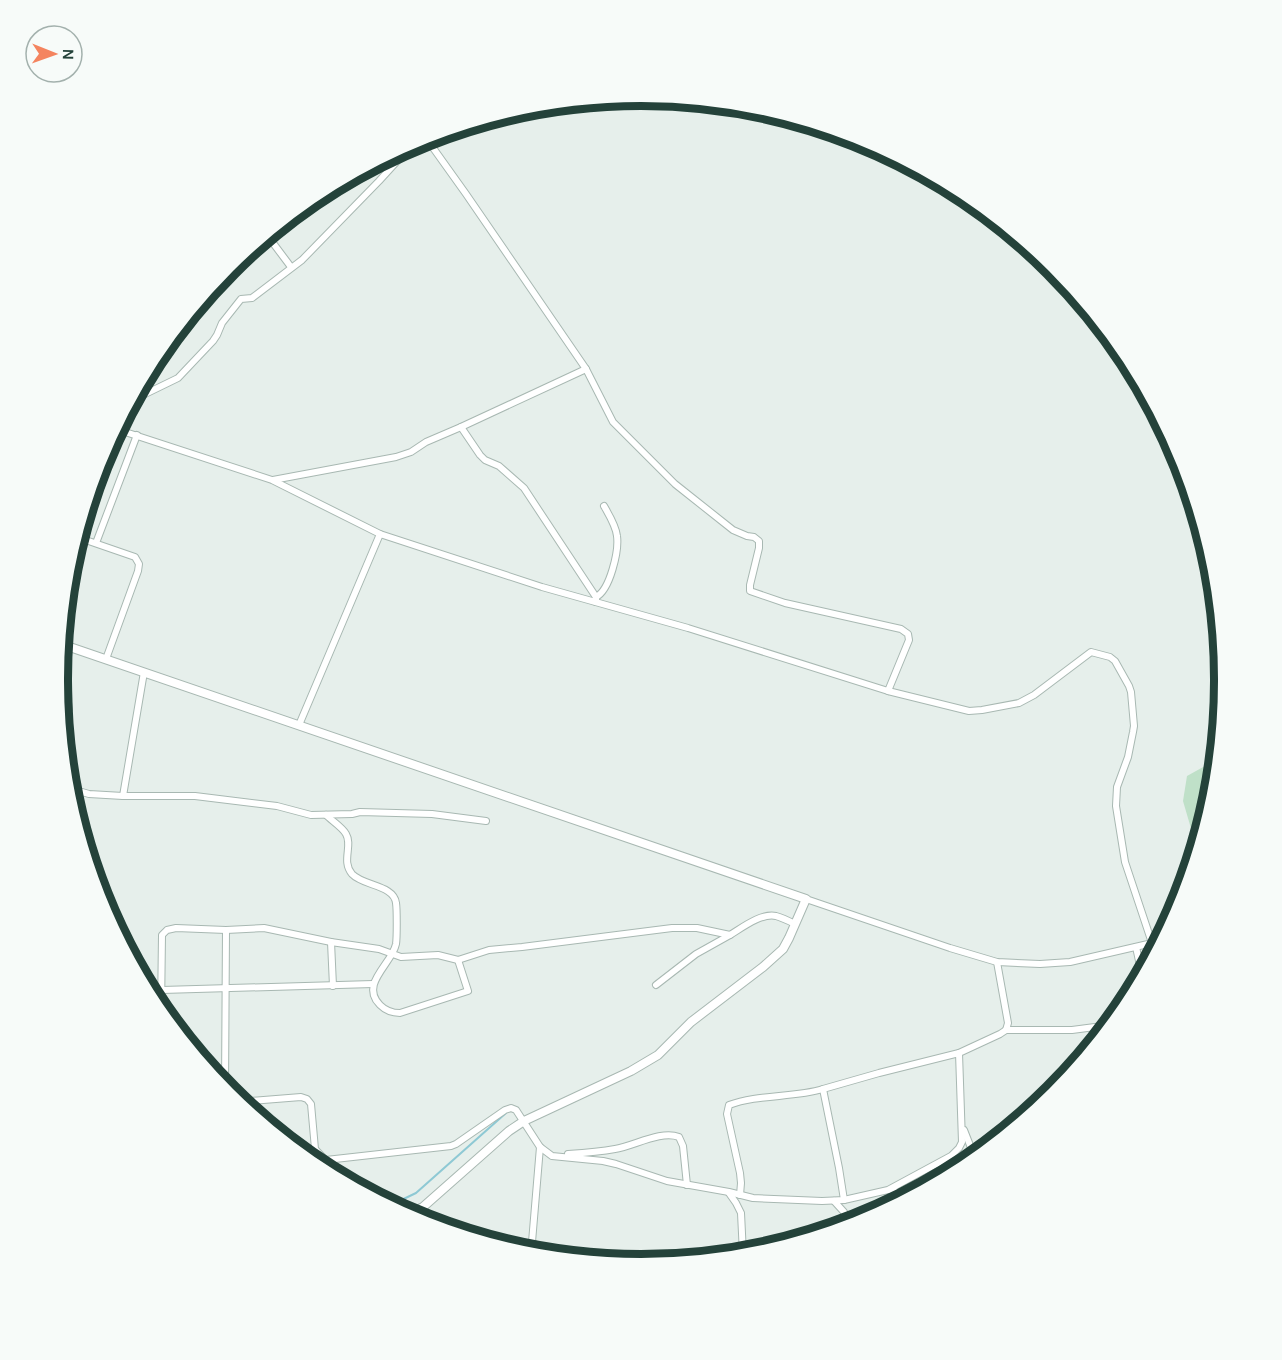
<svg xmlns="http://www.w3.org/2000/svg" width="1282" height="1360" viewBox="0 0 1282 1360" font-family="Karla,sans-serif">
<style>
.green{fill:#bfe0c8}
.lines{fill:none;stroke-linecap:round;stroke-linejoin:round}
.stream{stroke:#8ec9d4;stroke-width:2}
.minor-casing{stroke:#a8b8b2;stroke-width:8}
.tertiary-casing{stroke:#a8b8b2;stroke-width:10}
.minor{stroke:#fff;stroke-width:6}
.tertiary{stroke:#fff;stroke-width:8}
.rim{fill:none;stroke:#24423a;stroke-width:8}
</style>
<rect width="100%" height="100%" fill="#e6efeb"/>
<!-- green -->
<polygon class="green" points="1217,764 1214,794 1197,849 1183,801 1187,776 1205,766"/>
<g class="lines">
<!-- stream -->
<polyline class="stream" points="391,1205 416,1193 506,1113"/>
<defs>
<g id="minor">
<polyline points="426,138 466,194 586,369 613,422 675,484 733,530 747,536 754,537 759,541 759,548 750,585 750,591 785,603 901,629 908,634 909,640 888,691"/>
<polyline points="267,235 291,267"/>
<polyline points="586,369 461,427 480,455 485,460 499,466 524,488 596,597 596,602"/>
<polyline points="124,414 139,397 178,378 213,341 217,335 222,323 241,299 252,298 302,260 379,181 410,147 421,139"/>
<polyline points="116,429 272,480 380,534 542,587 688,628 888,691 969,711 982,710 1019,703 1034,695 1091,652 1110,657 1115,661 1129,686 1131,692 1134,726 1133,732 1128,757 1117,787 1116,806 1125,862 1152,943 1157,948"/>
<polyline points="273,480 396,457 411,452 426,442 461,427"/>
<polyline points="77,537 135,557 139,564 138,571 106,659"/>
<polyline points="96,543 137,435"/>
<path d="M596,597C610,590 619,551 617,536C616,526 609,515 604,506"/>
<polyline points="144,672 123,796 195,796 277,806 311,815 352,814 360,812 432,814 486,821"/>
<polyline points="57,678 60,683 68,691 69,709"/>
<polyline points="299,725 380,534"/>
<polyline points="68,788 89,794 123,796"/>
<path d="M326,815C332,821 342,827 346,834C353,846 341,861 352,874C363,886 394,885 396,903C397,909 397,938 396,944C392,964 359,984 380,1005C386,1011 392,1013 400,1013L468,991L458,960"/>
<polyline points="806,899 950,948 997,962 1040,964 1070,962 1161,941"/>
<polyline points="331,942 333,986"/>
<polyline points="1136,947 1142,975"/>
<polyline points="144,983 155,990 161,998"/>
<polyline points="656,985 696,954 730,935"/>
<polyline points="162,990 373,984"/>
<path d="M161,1011L162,935L167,930L176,928L226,930L264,928L331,942L379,949L401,957L438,955L458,960L489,950L522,947L672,928H697L730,935C743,927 761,913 776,916C783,918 789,921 795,924"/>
<polyline points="1006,1030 1072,1030 1110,1025"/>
<polyline points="225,1089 226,930"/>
<polyline points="239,1102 301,1097 307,1099 311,1104 315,1149 337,1172 338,1177"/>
<polyline points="964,1130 975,1158"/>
<polyline points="540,1147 532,1242 537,1246 569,1257"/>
<path d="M568,1154C584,1153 599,1152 615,1149C634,1146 661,1130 679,1137L683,1146L687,1185"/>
<polyline points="326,1160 451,1146 456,1144 505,1110 511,1108 516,1110 540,1147 552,1156 603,1161 616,1164 667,1181 729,1192 753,1198 822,1201 844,1200 888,1190 951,1156 959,1148 962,1142 959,1053 1000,1034 1006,1030 1008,1023 997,962"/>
<polyline points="889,1190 911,1195"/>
<polyline points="729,1193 736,1203 741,1213 743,1254"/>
<path d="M740,1195L741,1183L740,1173L727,1114L729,1105C758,1094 793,1098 823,1089"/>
<polyline points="844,1200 839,1168 823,1089 879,1073 959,1053"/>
<polyline points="834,1201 844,1212 850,1224"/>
</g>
<polyline id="tertiary" points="61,644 806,899 789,938 783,949 763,967 691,1022 658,1055 631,1071 524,1121 509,1131 423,1207 408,1215"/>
</defs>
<!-- minor casing -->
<use href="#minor" class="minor-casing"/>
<!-- tertiary casing -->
<use href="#tertiary" class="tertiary-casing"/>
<!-- minor -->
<use href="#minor" class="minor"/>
<!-- tertiary -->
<use href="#tertiary" class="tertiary"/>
</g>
<!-- crop -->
<path d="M0 0H1282V1360H0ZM641 106H641A573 573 0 0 1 1214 679V681A573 573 0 0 1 641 1254H641A573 573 0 0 1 68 681V679A573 573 0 0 1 641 106Z" fill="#f7fbf9" fill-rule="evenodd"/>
<path class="rim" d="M641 106H641A573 573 0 0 1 1214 679V681A573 573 0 0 1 641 1254H641A573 573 0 0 1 68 681V679A573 573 0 0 1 641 106Z"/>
<!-- north arrow -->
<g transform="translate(54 54) rotate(91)"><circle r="28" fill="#f7fbf9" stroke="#a3b1ad" stroke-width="1.5"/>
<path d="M0-4.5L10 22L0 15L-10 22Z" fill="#f4845f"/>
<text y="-9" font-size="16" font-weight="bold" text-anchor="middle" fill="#24423a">N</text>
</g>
</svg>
